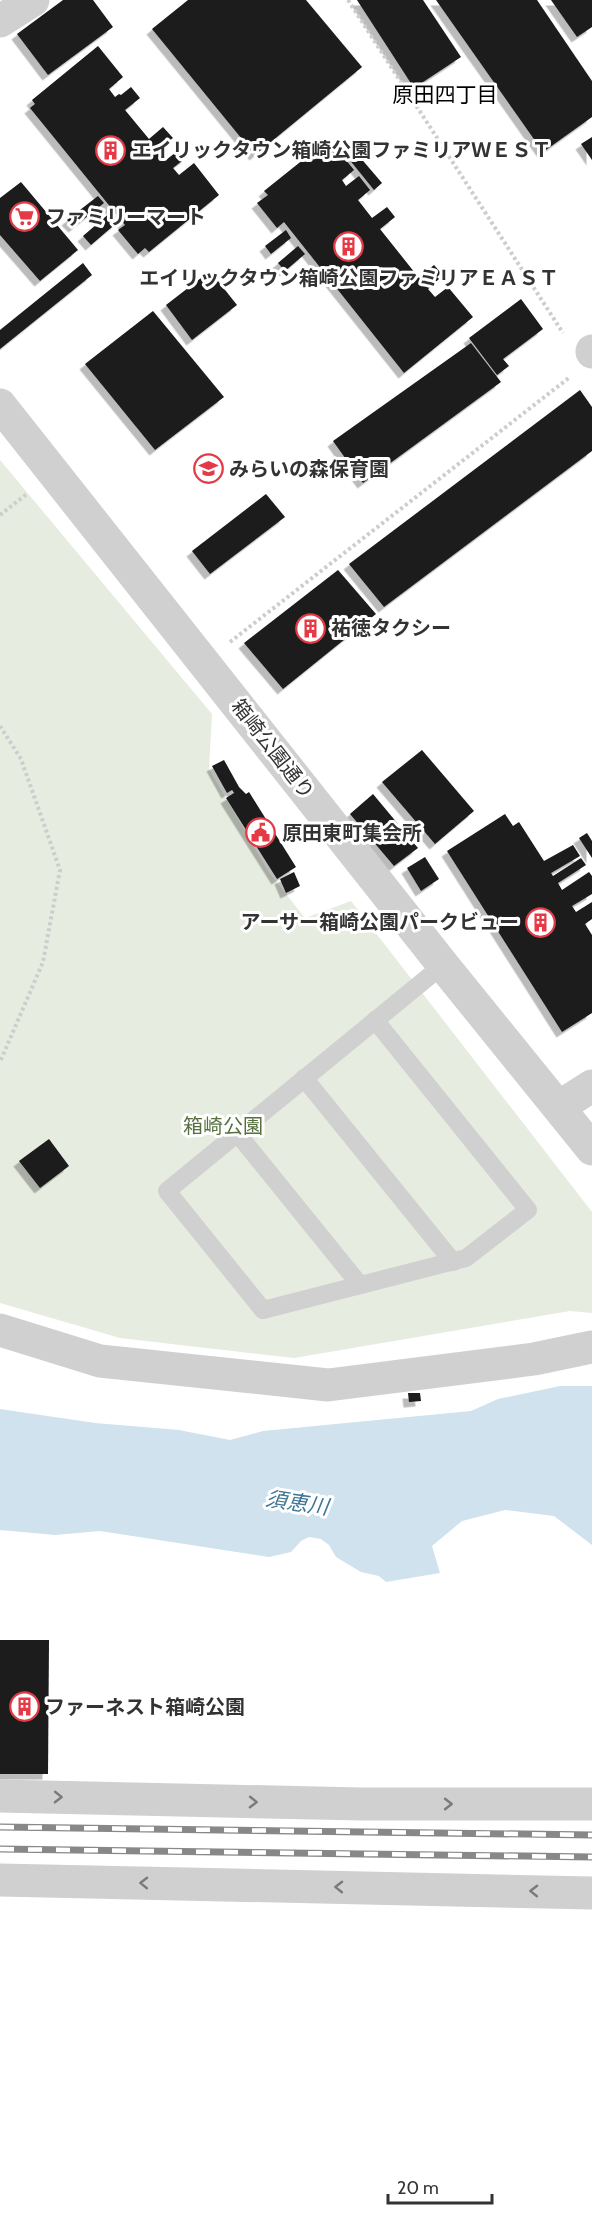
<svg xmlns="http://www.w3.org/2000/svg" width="592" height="2218" viewBox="0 0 592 2218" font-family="Cabin,'Noto Sans JP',sans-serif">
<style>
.green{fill:#e6ecdf}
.water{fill:#cfe2ee}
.building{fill:#1a1a1a;filter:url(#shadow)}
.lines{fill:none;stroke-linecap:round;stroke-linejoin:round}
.path{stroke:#cdcdcd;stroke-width:4;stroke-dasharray:3 3;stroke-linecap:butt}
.service{stroke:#d0d0d0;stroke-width:18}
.minor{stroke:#d0d0d0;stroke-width:33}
.tertiary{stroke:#d0d0d0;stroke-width:33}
.rail-casing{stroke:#888;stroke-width:7}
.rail{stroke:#fff;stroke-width:4.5;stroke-dasharray:14;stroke-linecap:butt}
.oneway{stroke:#7a7a7a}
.labels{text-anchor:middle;stroke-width:6;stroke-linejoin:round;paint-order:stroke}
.poi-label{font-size:20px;font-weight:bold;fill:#333;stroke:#fff;text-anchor:start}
.street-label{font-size:20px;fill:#333;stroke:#fff}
.park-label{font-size:20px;fill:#56703f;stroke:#fff}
.neighbourhood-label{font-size:21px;fill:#000;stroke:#fff}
.water-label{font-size:21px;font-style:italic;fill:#3f7597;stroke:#fff}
</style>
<defs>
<filter id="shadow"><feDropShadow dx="-5.5" dy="5.5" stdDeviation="0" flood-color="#0004"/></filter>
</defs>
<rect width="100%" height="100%" fill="#fff"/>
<!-- green -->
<polygon class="green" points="0,460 212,714 209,769 268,871 305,918 351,901 592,1212 592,1313 570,1311 294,1358 120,1338 0,1303"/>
<!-- water -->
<polygon class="water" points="560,1386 592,1386 592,1545 554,1516 505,1510 462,1521 432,1546 440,1573 386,1582 379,1576 361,1572 336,1557 329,1545 321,1539 309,1537 301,1541 291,1552 269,1557 100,1531 55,1535 0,1530 0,1409 95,1423 179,1430 230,1440 263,1431 471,1411 498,1399"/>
<!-- building -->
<g class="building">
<polygon points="63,0 93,0 113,27 48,75 17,34"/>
<polygon points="188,0 306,0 362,67 255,155 152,29"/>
<polygon points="357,0 423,0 461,57 414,88"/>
<polygon points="436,0 537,0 592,81 592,117 543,152"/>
<polygon points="551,0 592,0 592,27 577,37"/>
<polygon points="98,46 123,77 109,89 115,97 119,94 121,95 131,87 140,98 125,110 149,139 163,127 173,138 157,150 166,160 180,149 187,157 173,168 179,175 194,163 219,195 149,252 145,248 138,254 118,230 125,225 30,108 35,104 32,100"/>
<polygon points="592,137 592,160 581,144"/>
<polygon points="329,139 354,170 342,180 346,186 359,176 370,190 358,200 372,218 387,207 395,217 380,229 419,278 434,265 441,273 437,277 439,279 428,289 435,297 448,287 473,317 404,373 284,222 277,228 257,203 268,195 264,191"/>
<polygon points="347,142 382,183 374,190 340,148"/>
<polygon points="21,182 78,250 40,281 0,235 0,198"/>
<polygon points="98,196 104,203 74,227 67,220"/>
<polygon points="111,212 119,221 91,245 83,236"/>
<polygon points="286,230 291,238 271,254 265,246"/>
<polygon points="298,246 305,254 285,271 278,263"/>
<polygon points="83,263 92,275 0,349 0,330"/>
<polygon points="210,271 237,305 192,340 166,305"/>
<polygon points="521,299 543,329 503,359 509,366 497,375 469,338"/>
<polygon points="153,311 224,397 155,450 85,364"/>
<polygon points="471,343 501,382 363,483 333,441"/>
<polygon points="580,390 592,407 592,451 384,607 349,564"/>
<polygon points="266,494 285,517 210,574 192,551"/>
<polygon points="338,570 376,614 283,689 244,643"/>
<polygon points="422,750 474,811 435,844 382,782"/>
<polygon points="224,760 239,787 246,794 249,792 296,867 277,879 226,798 234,793 232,790 227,793 212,766"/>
<polygon points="373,794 418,848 394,866 350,814"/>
<polygon points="505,814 513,826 519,822 544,861 573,845 580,856 551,873 553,876 581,858 586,865 558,883 562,890 589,872 592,876 592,894 572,906 576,912 592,902 592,919 585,924 592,935 592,1013 562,1032 447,851"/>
<polygon points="587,833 592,841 592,858 579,838"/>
<polygon points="425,857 439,879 421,891 407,868"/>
<polygon points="294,872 300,886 286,893 280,879"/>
<polygon points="49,1139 69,1166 40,1188 19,1161"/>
<polygon points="408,1393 420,1393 421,1401 409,1402"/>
<polygon points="0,1640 49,1640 48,1774 0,1774"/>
</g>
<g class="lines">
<!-- path -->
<g class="path">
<polyline points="348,0 563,333"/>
<polyline points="0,515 28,493"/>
<polyline points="230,642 570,377"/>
<polyline points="0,726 21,759 60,870 43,962 0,1062"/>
</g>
<!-- service -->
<g class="service">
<polyline points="375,1020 528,1210 466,1258 263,1310 167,1191 443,965"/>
<polyline points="304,1078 453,1262"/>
<polyline points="237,1133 360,1285"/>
</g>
<!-- minor -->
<g class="minor">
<polyline points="0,21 33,0"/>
<polyline points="592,351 592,352"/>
<polyline points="559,1107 592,1086"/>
<polyline points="0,1330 100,1361 328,1385 534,1359 592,1347"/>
<polyline points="0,1796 361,1804 592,1804"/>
<polyline points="0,1880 592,1893"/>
</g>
<!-- tertiary -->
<polyline class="tertiary" points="0,405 443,965 592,1149"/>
<defs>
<g id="rail">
<polyline points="0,1827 592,1835"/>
<polyline points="0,1849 592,1857"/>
</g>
</defs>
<!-- rail casing -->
<use href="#rail" class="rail-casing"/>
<!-- rail -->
<use href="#rail" class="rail"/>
</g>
<!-- one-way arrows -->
<defs><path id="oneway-chevron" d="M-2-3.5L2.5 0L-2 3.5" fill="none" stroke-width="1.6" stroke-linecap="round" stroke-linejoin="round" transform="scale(1.5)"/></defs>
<g class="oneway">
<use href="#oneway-chevron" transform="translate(58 1797) rotate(1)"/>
<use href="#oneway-chevron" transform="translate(253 1802) rotate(1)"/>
<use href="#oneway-chevron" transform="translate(448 1804)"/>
<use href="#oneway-chevron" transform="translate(144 1883) rotate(-179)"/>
<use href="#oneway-chevron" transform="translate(339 1887) rotate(-179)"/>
<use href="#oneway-chevron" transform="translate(534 1891) rotate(-179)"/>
</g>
<!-- icons -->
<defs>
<symbol id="building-ring" viewBox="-11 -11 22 22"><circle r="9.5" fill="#fff" stroke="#e63946" stroke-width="1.5"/><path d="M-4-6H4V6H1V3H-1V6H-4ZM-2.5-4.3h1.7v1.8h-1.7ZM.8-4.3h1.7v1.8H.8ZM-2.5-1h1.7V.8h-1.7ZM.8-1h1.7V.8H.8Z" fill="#e63946"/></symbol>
<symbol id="supermarket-ring" viewBox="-11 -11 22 22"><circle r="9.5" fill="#fff" stroke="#e63946" stroke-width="1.5"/><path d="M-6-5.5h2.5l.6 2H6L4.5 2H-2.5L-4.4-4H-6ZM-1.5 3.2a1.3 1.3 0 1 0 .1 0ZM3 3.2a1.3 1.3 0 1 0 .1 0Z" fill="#e63946"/></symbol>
<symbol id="school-ring" viewBox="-11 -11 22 22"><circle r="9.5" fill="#fff" stroke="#e63946" stroke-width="1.5"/><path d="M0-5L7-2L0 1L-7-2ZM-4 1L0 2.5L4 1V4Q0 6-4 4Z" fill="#e63946"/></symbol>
<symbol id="civic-ring" viewBox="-11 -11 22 22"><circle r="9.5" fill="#fff" stroke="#e63946" stroke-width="1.5"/><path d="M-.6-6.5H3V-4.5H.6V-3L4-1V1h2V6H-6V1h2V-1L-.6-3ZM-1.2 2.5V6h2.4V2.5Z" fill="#e63946"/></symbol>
</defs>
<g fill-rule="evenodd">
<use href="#building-ring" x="94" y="134" width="33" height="33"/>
<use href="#supermarket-ring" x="8" y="200" width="33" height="33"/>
<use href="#building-ring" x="332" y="230" width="33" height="33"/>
<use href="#school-ring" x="192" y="452" width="33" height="33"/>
<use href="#building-ring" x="294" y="612" width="33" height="33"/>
<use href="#civic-ring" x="244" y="816" width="33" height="33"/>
<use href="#building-ring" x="524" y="906" width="33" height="33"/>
<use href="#building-ring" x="8" y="1690" width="33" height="33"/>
</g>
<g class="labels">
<!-- poi labels -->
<g class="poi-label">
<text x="132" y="157">エイリックタウン箱崎公園ファミリアＷＥＳＴ</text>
<text x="46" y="224">ファミリーマート</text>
<text x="349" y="285" text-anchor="middle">エイリックタウン箱崎公園ファミリアＥＡＳＴ</text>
<text x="229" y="476">みらいの森保育園</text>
<text x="331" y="635">祐徳タクシー</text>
<text x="282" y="840">原田東町集会所</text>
<text x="519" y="929" text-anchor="end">アーサー箱崎公園パークビュー</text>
<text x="45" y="1714">ファーネスト箱崎公園</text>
</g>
<!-- street labels -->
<g class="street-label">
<text transform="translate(273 749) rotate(52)" y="7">箱崎公園通り</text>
</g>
<!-- park labels -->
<g class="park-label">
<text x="223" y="1133">箱崎公園</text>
</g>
<!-- neighbourhood labels -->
<g class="neighbourhood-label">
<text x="445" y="102">原田四丁目</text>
</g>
<!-- water labels -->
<g class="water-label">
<text transform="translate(297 1503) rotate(8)" y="7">須恵川</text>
</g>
</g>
<!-- scale -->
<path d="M388 2194v9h104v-9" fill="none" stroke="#333333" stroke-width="3"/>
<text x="397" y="2194" font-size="18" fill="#333333" stroke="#ffffff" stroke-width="4.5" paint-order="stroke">20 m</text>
</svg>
